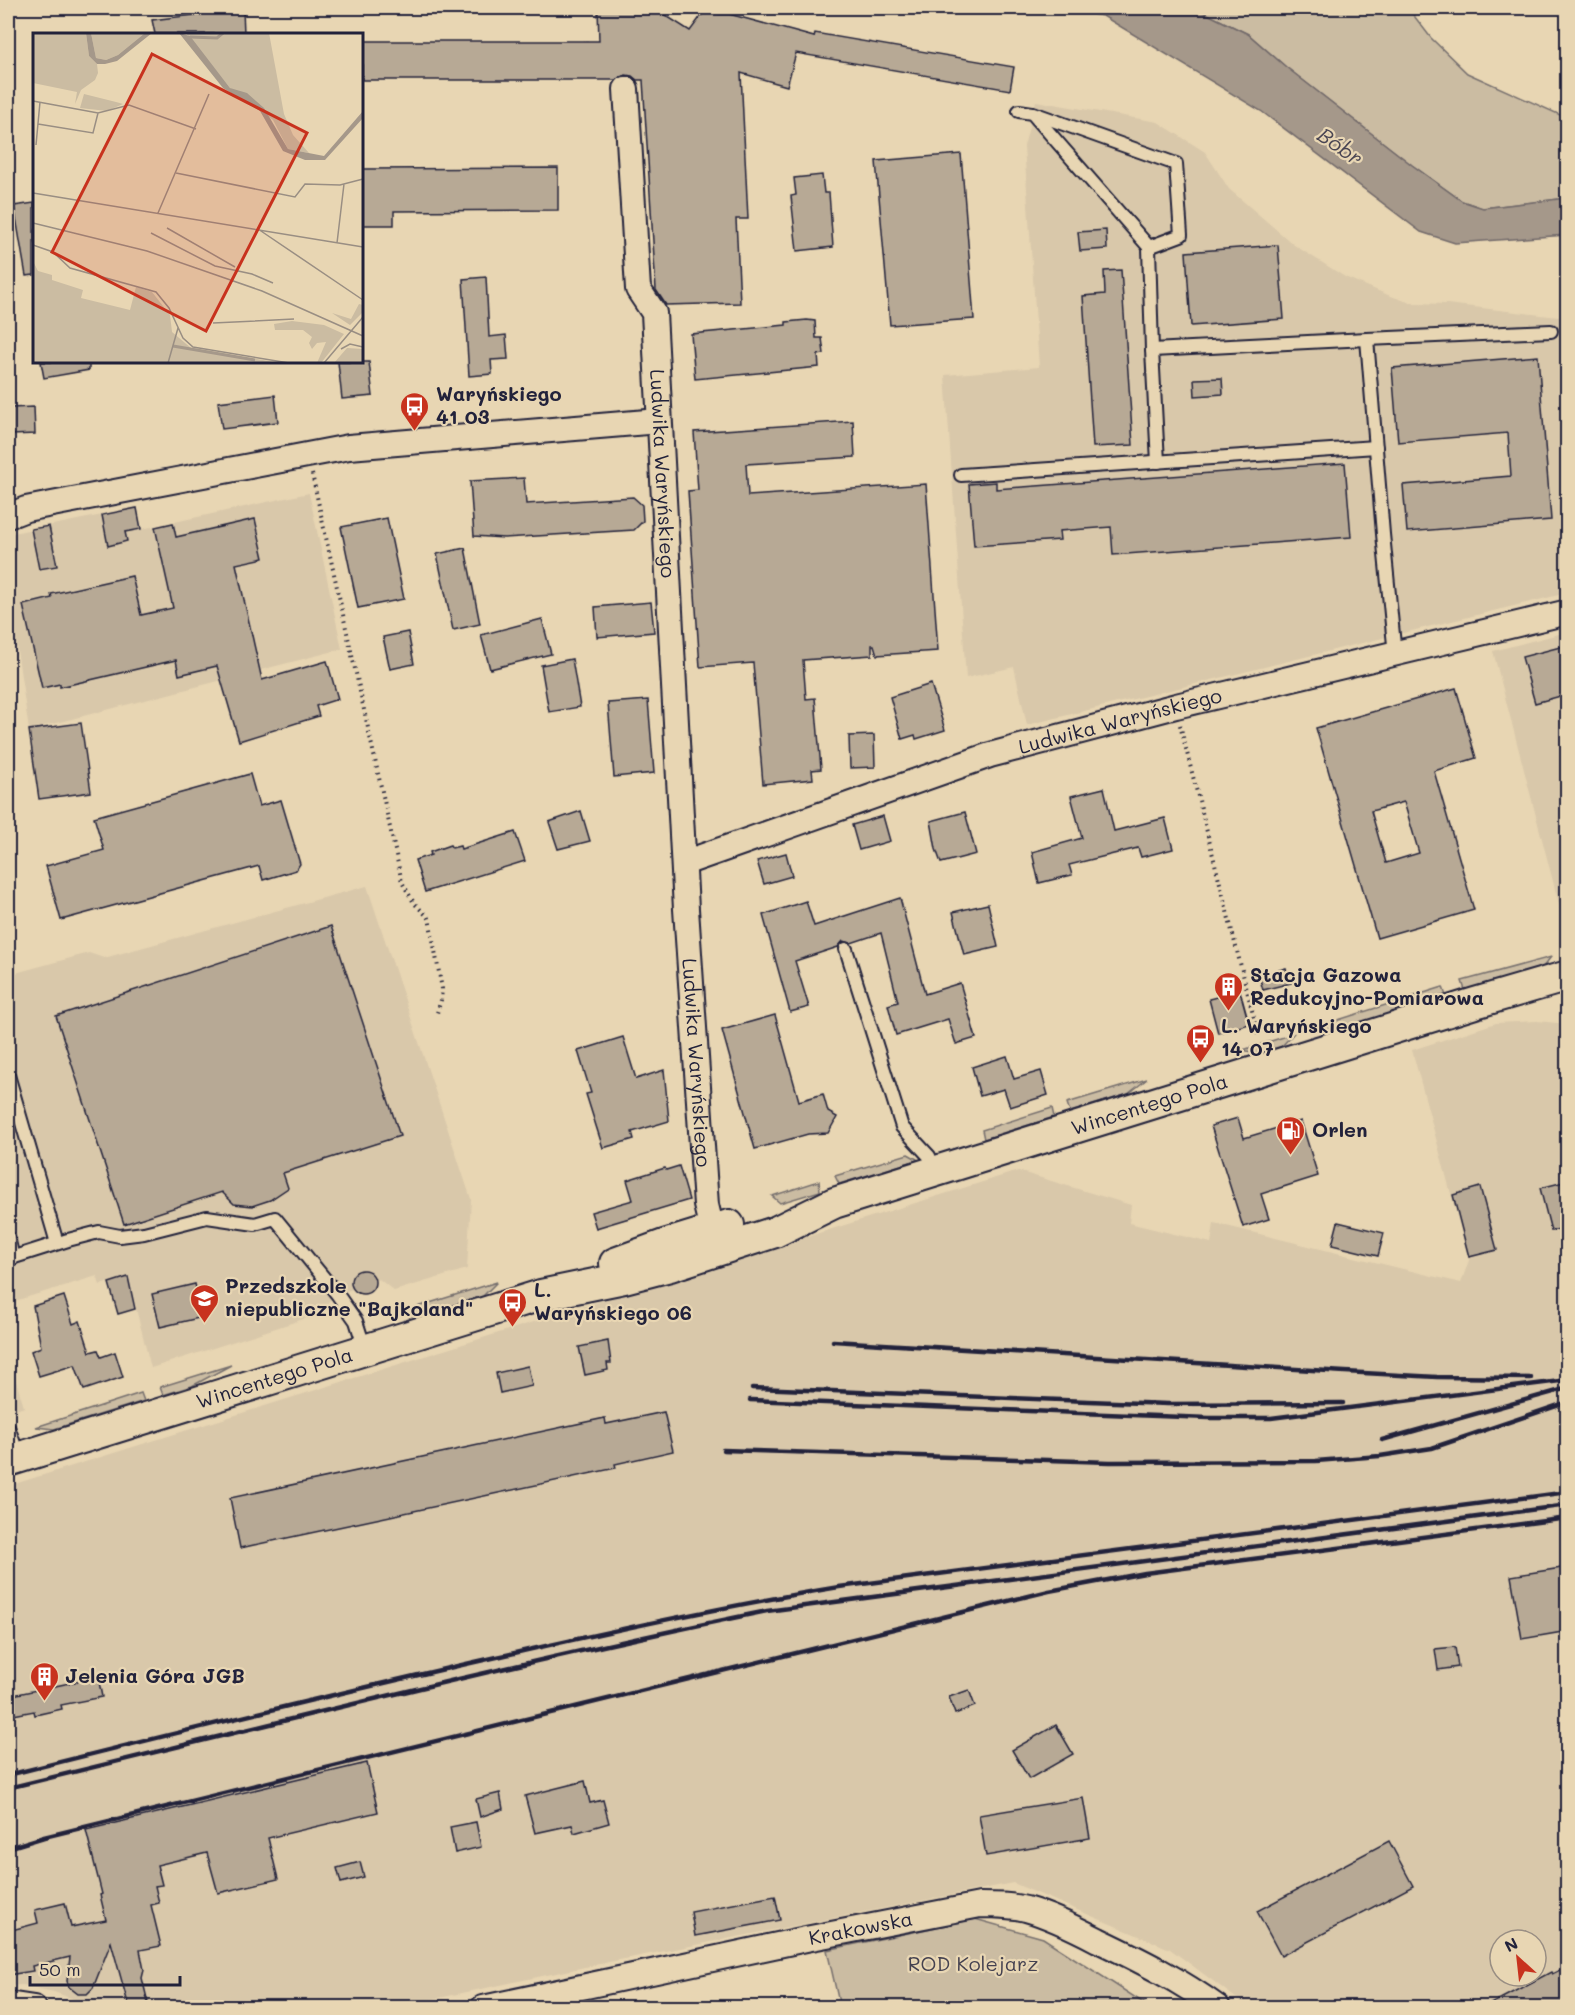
<svg xmlns="http://www.w3.org/2000/svg" width="1575" height="2015" viewBox="0 0 1575 2015" font-family="Mali,sans-serif">
<style>
.built{fill:#d9c8aa;fill-rule:evenodd}
.green{fill:#cbbca2;stroke:#766f6e;stroke-width:1.5}
.water{fill:#a5988a;stroke:#71696a;stroke-width:1.5}
.building{fill:#b7a995;stroke:#22223b;stroke-width:1.5;fill-rule:evenodd}
.lines{fill:none;stroke-linecap:round;stroke-linejoin:round}
.service-casing{stroke:#22223b;stroke-width:16}
.minor-casing{stroke:#22223b;stroke-width:28}
.tertiary-casing{stroke:#22223b;stroke-width:34}
.path{stroke:#22223b;stroke-width:4;stroke-dasharray:1.5 4.5;stroke-linecap:butt}
.service{stroke:#e8d6b3;stroke-width:12}
.minor{stroke:#e8d6b3;stroke-width:24}
.tertiary{stroke:#e8d6b3;stroke-width:30}
.rail{stroke:#22223b;stroke-width:4.5}
.labels{text-anchor:middle;stroke-width:4.5;stroke-linejoin:round;paint-order:stroke}
.poi-label{font-size:20px;font-weight:bold;fill:#22223b;stroke:#e8d6b3;text-anchor:start}
.street-label{font-size:20px;fill:#22223b;stroke:#e8d6b3}
.park-label{font-size:20px;fill:#444150;stroke:#e8d6b3}
.water-label{font-size:21px;font-style:italic;fill:#494553;stroke:#e8d6b3}
.inset-river{fill:none;stroke:#a5988a;stroke-width:3}
.inset-road{fill:none;stroke:#998e83;stroke-width:1.5}
.view{fill:#c8321e;fill-opacity:0.15;stroke:#c8321e;stroke-width:3}
.inset-edge{fill:none;stroke:#22223b;stroke-width:3}
</style>
<rect width="100%" height="100%" fill="#e8d6b3"/>
<filter id="ink" filterUnits="userSpaceOnUse"><feTurbulence type="fractalNoise" baseFrequency=".0167" numOctaves="2"/><feDisplacementMap in="SourceGraphic" scale="12" xChannelSelector="R" yChannelSelector="G"/><feConvolveMatrix kernelMatrix="1 2 1 2 8 2 1 2 1" color-interpolation-filters="sRGB"/></filter>
<g filter="url(#ink)">
<!-- built -->
<g class="built">
<polygon points="1036,101 1158,122 1205,152 1229,189 1294,245 1345,277 1388,295 1411,303 1447,304 1567,318 1567,593 1027,725 1014,667 966,678 945,375 1039,367 1024,146"/>
<polygon points="309,493 342,649 29,730 8,590 8,534 137,508 142,529"/>
<polygon points="1567,632 1567,935 1493,651"/>
<polygon points="367,886 471,1199 467,1269 394,1291 379,1279 376,1280 374,1288 365,1294 359,1294 353,1289 337,1294 313,1316 151,1368 128,1277 100,1285 97,1276 8,1303 8,975 89,953 104,958"/>
<path d="M1537,1021L1567,1024V2007H1248L1170,1949L1013,1883L604,1963L396,2007H95L54,1992L22,1985L8,1986V1486L1018,1171L1131,1205L1129,1223L1211,1243L1214,1223L1461,1283L1469,1260L1412,1050L1496,1023ZM1500,1940H1536V1976H1500Z"/>
<polygon points="8,1355 24,1407 8,1413"/>
</g>
<!-- green -->
<g class="green">
<polygon points="1195,8 1408,8 1431,38 1467,73 1567,118 1567,198 1482,208 1462,201 1412,165 1286,67 1248,34"/>
<polygon points="1551,957 1542,968 1465,990 1462,981"/>
<polygon points="1443,987 1446,996 1334,1031 1326,1028 1322,1025"/>
<polygon points="1293,1034 1281,1047 1258,1054 1243,1050"/>
<polygon points="1147,1079 1128,1094 1070,1112 1067,1103"/>
<polygon points="1052,1108 1054,1117 984,1139 982,1130"/>
<polygon points="908,1154 917,1159 917,1160 839,1184 835,1176"/>
<polygon points="819,1181 820,1191 780,1203 772,1196"/>
<polygon points="497,1282 483,1296 410,1319 407,1310"/>
<polygon points="231,1365 192,1386 163,1395 160,1387"/>
<polygon points="141,1393 144,1401 54,1429 36,1427"/>
<polygon points="975,1919 1043,1938 1150,2007 840,2007 827,1950"/>
</g>
<!-- water -->
<polygon class="water" points="1055,8 1195,8 1248,34 1286,67 1412,165 1462,201 1483,208 1567,198 1567,235 1455,243 1421,232 1261,111 1103,16"/>
<!-- building -->
<g class="building">
<polygon points="598,8 654,8 690,31 707,8 709,8 719,14 729,14 814,37 815,33 1014,67 1010,90 796,53 787,86 741,73 748,219 736,219 740,303 666,305 656,290 643,80 637,80 632,76 626,75 616,80 362,80 362,41 599,41"/>
<polygon points="243,9 244,34 155,34 152,20"/>
<polygon points="961,154 974,319 890,325 876,161"/>
<polygon points="558,168 558,210 394,211 394,225 362,225 362,169"/>
<polygon points="822,175 824,193 829,193 833,247 797,251 791,196 796,195 794,178"/>
<polygon points="34,203 34,275 26,276 14,206"/>
<polygon points="1106,230 1107,249 1080,251 1078,232"/>
<polygon points="1278,245 1284,319 1191,326 1186,252"/>
<polygon points="1121,270 1133,445 1093,447 1083,296 1105,294 1104,271"/>
<polygon points="486,277 489,337 506,335 508,359 491,360 492,374 469,376 463,279"/>
<polygon points="807,320 815,321 816,338 822,338 824,354 818,355 819,367 695,379 691,334 786,325 786,322"/>
<polygon points="1538,356 1551,520 1407,532 1403,485 1511,476 1508,433 1398,442 1392,368"/>
<polygon points="41,362 89,362 89,370 44,378"/>
<polygon points="338,362 369,362 373,396 342,399"/>
<polygon points="1222,378 1223,394 1195,396 1194,379"/>
<polygon points="275,395 278,422 222,429 218,402"/>
<polygon points="34,407 35,434 11,435 10,408"/>
<polygon points="853,421 855,457 746,464 748,496 926,484 938,651 877,655 874,645 872,645 872,655 803,660 806,699 815,698 821,769 812,770 813,779 763,784 753,663 700,667 688,491 698,490 694,432"/>
<polygon points="1345,463 1351,537 1113,555 1111,527 1059,531 1060,540 974,546 969,484 996,482 996,489"/>
<polygon points="524,478 526,504 633,497 642,505 643,521 634,530 504,538 474,536 470,481"/>
<polygon points="137,508 141,529 125,532 127,541 108,546 102,515"/>
<polygon points="387,518 404,599 358,608 341,527"/>
<polygon points="255,519 264,558 236,564 262,680 327,661 338,699 316,706 319,716 239,741 217,666 179,675 176,660 60,687 60,684 42,688 23,605 52,598 51,594 132,576 141,615 173,608 155,527 173,523 176,537"/>
<polygon points="49,526 57,566 39,569 31,529"/>
<polygon points="465,548 480,624 453,630 437,554"/>
<polygon points="651,602 654,632 597,637 595,607"/>
<polygon points="542,619 551,654 490,669 481,635"/>
<polygon points="408,632 414,664 390,669 383,637"/>
<polygon points="1568,645 1568,694 1535,703 1522,657"/>
<polygon points="572,659 580,707 549,712 541,665"/>
<polygon points="931,684 945,730 916,739 915,735 902,739 890,697"/>
<path d="M1456,688L1476,758L1434,771L1474,910L1377,938L1316,728ZM1404,802L1419,853L1386,863L1371,811Z"/>
<polygon points="648,700 654,773 614,777 608,703"/>
<polygon points="81,723 91,792 39,799 29,730"/>
<polygon points="874,735 875,767 850,768 849,736"/>
<polygon points="250,774 259,806 281,800 300,864 296,870 263,880 259,866 61,920 46,866 104,850 94,817"/>
<polygon points="1104,788 1114,831 1165,818 1173,849 1141,857 1138,848 1069,865 1072,875 1039,883 1032,852 1082,838 1071,796"/>
<polygon points="581,811 590,841 558,849 549,822"/>
<polygon points="965,812 976,854 941,863 936,849 931,821"/>
<polygon points="883,816 890,841 859,850 852,825"/>
<polygon points="515,832 525,861 425,892 415,860 431,855 430,852 450,845 452,848 460,846 461,849"/>
<polygon points="786,853 792,876 764,884 757,861"/>
<polygon points="900,898 925,994 960,983 976,1038 956,1044 948,1019 896,1035 888,1005 898,1002 881,933 851,943 843,941 838,947 795,961 809,1007 790,1012 763,915 806,901 814,926"/>
<polygon points="988,904 998,947 964,955 953,912"/>
<polygon points="331,926 400,1136 283,1173 288,1188 270,1200 252,1206 234,1204 222,1192 124,1224 56,1016"/>
<polygon points="1286,968 1291,983 1263,990 1259,976"/>
<polygon points="1240,991 1249,1024 1218,1033 1209,999"/>
<polygon points="775,1015 799,1101 823,1094 828,1112 837,1117 828,1133 808,1134 755,1149 722,1030"/>
<polygon points="623,1037 636,1079 664,1070 669,1121 632,1132 634,1139 603,1148 586,1094 591,1093 578,1051"/>
<polygon points="1007,1056 1014,1079 1041,1071 1048,1095 1010,1107 1004,1089 980,1096 972,1067"/>
<polygon points="1238,1118 1244,1138 1301,1121 1318,1176 1261,1194 1269,1219 1243,1227 1211,1126"/>
<polygon points="679,1166 689,1200 596,1228 591,1212 633,1200 627,1180 665,1168 666,1170"/>
<polygon points="1568,1181 1568,1227 1551,1231 1540,1188"/>
<polygon points="1480,1187 1497,1250 1469,1257 1453,1195"/>
<polygon points="1338,1222 1384,1233 1378,1256 1332,1245"/>
<circle cx="363" cy="1282" r="12"/>
<polygon points="128,1277 135,1309 118,1314 109,1283"/>
<polygon points="195,1284 203,1317 160,1327 152,1294"/>
<polygon points="64,1296 73,1324 80,1321 90,1352 98,1350 101,1357 115,1352 123,1377 84,1390 75,1365 39,1376 31,1351 41,1347 33,1306"/>
<polygon points="608,1341 611,1363 607,1363 608,1370 585,1375 579,1347"/>
<polygon points="528,1366 532,1386 500,1393 496,1373"/>
<polygon points="664,1412 673,1451 615,1464 616,1468 240,1548 230,1498 605,1418 606,1424"/>
<polygon points="1568,1567 1568,1631 1522,1639 1511,1576"/>
<polygon points="1455,1647 1458,1667 1438,1670 1435,1649"/>
<polygon points="98,1677 102,1697 61,1705 62,1709 35,1715 34,1711 8,1716 8,1696"/>
<polygon points="969,1690 975,1706 955,1714 949,1697"/>
<polygon points="1056,1725 1073,1754 1029,1779 1012,1750"/>
<polygon points="367,1763 378,1812 268,1838 278,1879 218,1893 207,1853 157,1865 162,1885 155,1886 159,1903 151,1905 161,1946 140,1950 144,1970 142,1978 149,2007 129,2007 111,1942 93,1988 87,1994 78,1994 69,1987 67,1981 70,1957 32,1966 33,1971 8,1975 8,1931 38,1923 35,1910 65,1903 71,1927 106,1920 100,1895 102,1894 86,1830"/>
<polygon points="585,1781 590,1803 603,1800 609,1823 574,1833 572,1825 535,1833 525,1796"/>
<polygon points="500,1793 503,1809 480,1817 476,1799"/>
<polygon points="1083,1798 1090,1838 986,1856 979,1815"/>
<polygon points="476,1822 481,1847 455,1853 450,1827"/>
<polygon points="1389,1841 1413,1886 1281,1956 1257,1911"/>
<polygon points="360,1862 364,1877 341,1883 337,1868"/>
<polygon points="775,1896 780,1920 695,1936 691,1912"/>
<polygon points="1568,1966 1568,2007 1485,2007 1551,1972 1552,1974"/>
</g>
<g class="lines">
<defs>
<g id="service">
<polyline points="1019,111 1032,113 1149,247 1152,350"/>
<polyline points="1033,113 1176,164 1181,235 1149,247"/>
<polyline points="1158,462 1152,350 1367,339"/>
<polyline points="961,475 1376,447"/>
<polyline points="1395,655 1383,534 1367,339 1551,331"/>
<polyline points="846,949 902,1127 929,1156 934,1171"/>
<polyline points="8,1075 57,1243"/>
<polyline points="8,1237 13,1258"/>
<polyline points="8,1259 68,1240 99,1232 120,1236 144,1233 207,1217 255,1224 275,1218 337,1294 356,1321 365,1349"/>
<polyline points="8,1427 19,1457"/>
</g>
<g id="minor">
<path id="s1" d="M626,89L638,289L654,313L686,909L706,1205L712,1230L708,1245"/>
<polyline points="8,516 26,509 349,447 659,421"/>
<path id="s2" d="M684,863L990,755L1176,706L1568,612"/>
<polyline points="8,2004 34,2008"/>
<path id="s3" d="M483,2008L806,1939L980,1905C996,1905 1010,1905 1026,1909C1051,1916 1075,1928 1098,1940C1140,1960 1180,1980 1218,2008"/>
</g>
<g id="tertiary">
<polyline points="615,1263 664,1245 729,1225"/>
<path id="s4" d="M8,1461L541,1295L624,1278L670,1266L775,1232L834,1203L1475,1003L1568,976"/>
</g>
</defs>
<!-- service casing -->
<use href="#service" class="service-casing"/>
<!-- minor casing -->
<use href="#minor" class="minor-casing"/>
<!-- tertiary casing -->
<use href="#tertiary" class="tertiary-casing"/>
<!-- path -->
<g class="path">
<polyline points="312,474 402,882 414,903 429,918 442,989 441,1000 436,1016"/>
<polyline points="1180,725 1259,1038"/>
</g>
<!-- service -->
<use href="#service" class="service"/>
<!-- minor -->
<use href="#minor" class="minor"/>
<!-- tertiary -->
<use href="#tertiary" class="tertiary"/>
<!-- rail -->
<g class="rail">
<polyline points="833,1341 1345,1372 1437,1377 1531,1378"/>
<polyline points="752,1388 1168,1404 1343,1403"/>
<polyline points="750,1400 1209,1418 1271,1418 1568,1380"/>
<polyline points="1382,1440 1568,1388"/>
<polyline points="723,1450 1110,1462 1316,1461 1380,1456 1432,1448 1568,1402"/>
<path d="M8,1775C171,1734 333,1694 497,1657C611,1631 724,1606 839,1587L1568,1492"/>
<path d="M8,1788C260,1727 512,1663 767,1611L1568,1505"/>
<polyline points="8,1848 44,1837 1049,1591 1145,1573 1568,1518"/>
</g>
</g>
</g>
<!-- icons -->
<defs>
<symbol id="bus-pin" viewBox="-11 -11 22 30"><path d="M0 17L-7.5 6A9.5 9.5 0 1 1 7.5 6Z" fill="#c8321e" stroke="#e8d6b3"/><path d="M-5-6H5V4H4V6H2V4H-2V6H-4V4H-5ZM-3.5-4V0h7V-4ZM-3.5 1.2v1.5H-2V1.2ZM2 1.2v1.5H3.5V1.2Z" fill="#fff"/></symbol>
<symbol id="building-pin" viewBox="-11 -11 22 30"><path d="M0 17L-7.5 6A9.5 9.5 0 1 1 7.5 6Z" fill="#c8321e" stroke="#e8d6b3"/><path d="M-4-6H4V6H1V3H-1V6H-4ZM-2.5-4.3h1.7v1.8h-1.7ZM.8-4.3h1.7v1.8H.8ZM-2.5-1h1.7V.8h-1.7ZM.8-1h1.7V.8H.8Z" fill="#fff"/></symbol>
<symbol id="fuel-pin" viewBox="-11 -11 22 30"><path d="M0 17L-7.5 6A9.5 9.5 0 1 1 7.5 6Z" fill="#c8321e" stroke="#e8d6b3"/><path d="M-5.5-6h7V0h2V4h1.3V-2.5L3-4.5l.8-.8L6-3V5H2.5V1h-1V6h-7ZM-4.2-4.7v3.2H.2V-4.7Z" fill="#fff"/></symbol>
<symbol id="school-pin" viewBox="-11 -11 22 30"><path d="M0 17L-7.5 6A9.5 9.5 0 1 1 7.5 6Z" fill="#c8321e" stroke="#e8d6b3"/><path d="M0-5L7-2L0 1L-7-2ZM-4 1L0 2.5L4 1V4Q0 6-4 4Z" fill="#fff"/></symbol>
</defs>
<g fill-rule="evenodd">
<use href="#bus-pin" x="398" y="390" width="33" height="45"/>
<use href="#building-pin" x="1212" y="970" width="33" height="45"/>
<use href="#bus-pin" x="1184" y="1022" width="33" height="45"/>
<use href="#fuel-pin" x="1274" y="1114" width="33" height="45"/>
<use href="#school-pin" x="188" y="1282" width="33" height="45"/>
<use href="#bus-pin" x="496" y="1286" width="33" height="45"/>
<use href="#building-pin" x="28" y="1660" width="33" height="45"/>
</g>
<g class="labels">
<!-- poi labels -->
<g class="poi-label">
<text x="436" y="401">Waryńskiego<tspan x="436" dy="23">41 03</tspan></text>
<text x="1250" y="982">Stacja Gazowa<tspan x="1250" dy="23">Redukcyjno-Pomiarowa</tspan></text>
<text x="1221" y="1033">L. Waryńskiego<tspan x="1221" dy="23">14 07</tspan></text>
<text x="1312" y="1137">Orlen</text>
<text x="225" y="1293">Przedszkole<tspan x="225" dy="23">niepubliczne "Bajkoland"</tspan></text>
<text x="534" y="1297">L.<tspan x="534" dy="23">Waryńskiego 06</tspan></text>
<text x="65" y="1683">Jelenia Góra JGB</text>
</g>
<!-- street labels -->
<g class="street-label">
<text dy="7" stroke="none"><textPath href="#s1" startOffset="390">Ludwika Waryńskiego</textPath></text>
<text dy="7" stroke="none"><textPath href="#s2" startOffset="459">Ludwika Waryńskiego</textPath></text>
<text dy="7" stroke="none"><textPath href="#s1" startOffset="980">Ludwika Waryńskiego</textPath></text>
<text dy="7" stroke="none"><textPath href="#s4" startOffset="1197">Wincentego Pola</textPath></text>
<text dy="7" stroke="none"><textPath href="#s4" startOffset="279">Wincentego Pola</textPath></text>
<text dy="7" stroke="none"><textPath href="#s3" startOffset="386">Krakowska</textPath></text>
</g>
<!-- park labels -->
<g class="park-label">
<text x="973" y="1971">ROD Kolejarz</text>
</g>
<!-- water labels -->
<g class="water-label">
<text transform="translate(1340 147) rotate(35)" y="7">Bóbr</text>
</g>
</g>
<!-- overview -->
<g transform="translate(33 33)">
<rect width="330" height="330" fill="#e8d6b3"/>
<path d="M0,0H53L56,23L64,31L65,40L62,47L48,57L42,71L44,59L0,50ZM58,0H112L85,22L73,27L63,25ZM153,0H236L251,81L260,102L276,120L255,116L240,87L197,55ZM51,61L83,69L90,71L74,78L47,75ZM0,228L5,238L19,242V247L50,257L48,265L97,277L103,254L119,259L137,282L139,299L158,315L247,330H0ZM326,271L330,272V279L317,292L299,280L318,286ZM259,288L291,292L311,301L288,330H284L293,309L284,310L279,316L276,310L279,304L270,297H242L241,291ZM314,315L330,316V330H301Z" fill="#cbbca2"/>
<path d="M53,0H58L63,25L73,27L85,22L112,0H119L84,28L72,31H64L56,23ZM146,0L157,3L197,55L214,60L231,75L255,116L291,123L330,78V85L292,127H272L250,118L227,78L190,55Z" fill="#a5988a"/>
<path class="inset-river" d="M157,4L184,5L190,0M140,313L222,327"/>
<path class="inset-road" d="M0,68L65,80L96,72L163,96M5,91L60,100L65,80M3,112L7,69M143,140L262,164L272,151L307,152L330,146M0,160L330,214M125,180L176,61M0,190L114,218L229,258L330,303M134,195L202,234M225,196L330,267M118,200L182,233L219,241L240,250M304,210L311,151M0,212L20,219L37,235L123,259L136,275L150,305L160,314L256,330M180,290L261,286M308,316L317,311L330,314M135,330L145,295M291,330L330,284"/>
<path class="view" d="M119,21L274,100L173,298L19,219Z"/>
<rect width="330" height="330" class="inset-edge"/>
</g>
<!-- margin -->
<rect width="1575" height="2015" fill="none" stroke="#e8d6b3" stroke-width="30"/>
<rect x="15" y="15" width="1545" height="1985" fill="none" stroke="#22223b" stroke-width="2" filter="url(#ink)"/>
<!-- north arrow -->
<g transform="translate(1518 1958) rotate(333)"><circle r="28" fill="#e8d6b3" stroke="#998e83" stroke-width="1.5"/>
<path d="M0-4.5L10 22L0 15L-10 22Z" fill="#c8321e"/>
<text y="-9" font-size="16" font-weight="bold" text-anchor="middle" fill="#22223b">N</text>
</g>
<!-- scale -->
<path d="M30 1976v9h150v-9" fill="none" stroke="#22223b" stroke-width="3"/>
<text x="39" y="1976" font-size="18" fill="#22223b" stroke="#e8d6b3" stroke-width="4.5" paint-order="stroke">50 m</text>
</svg>
